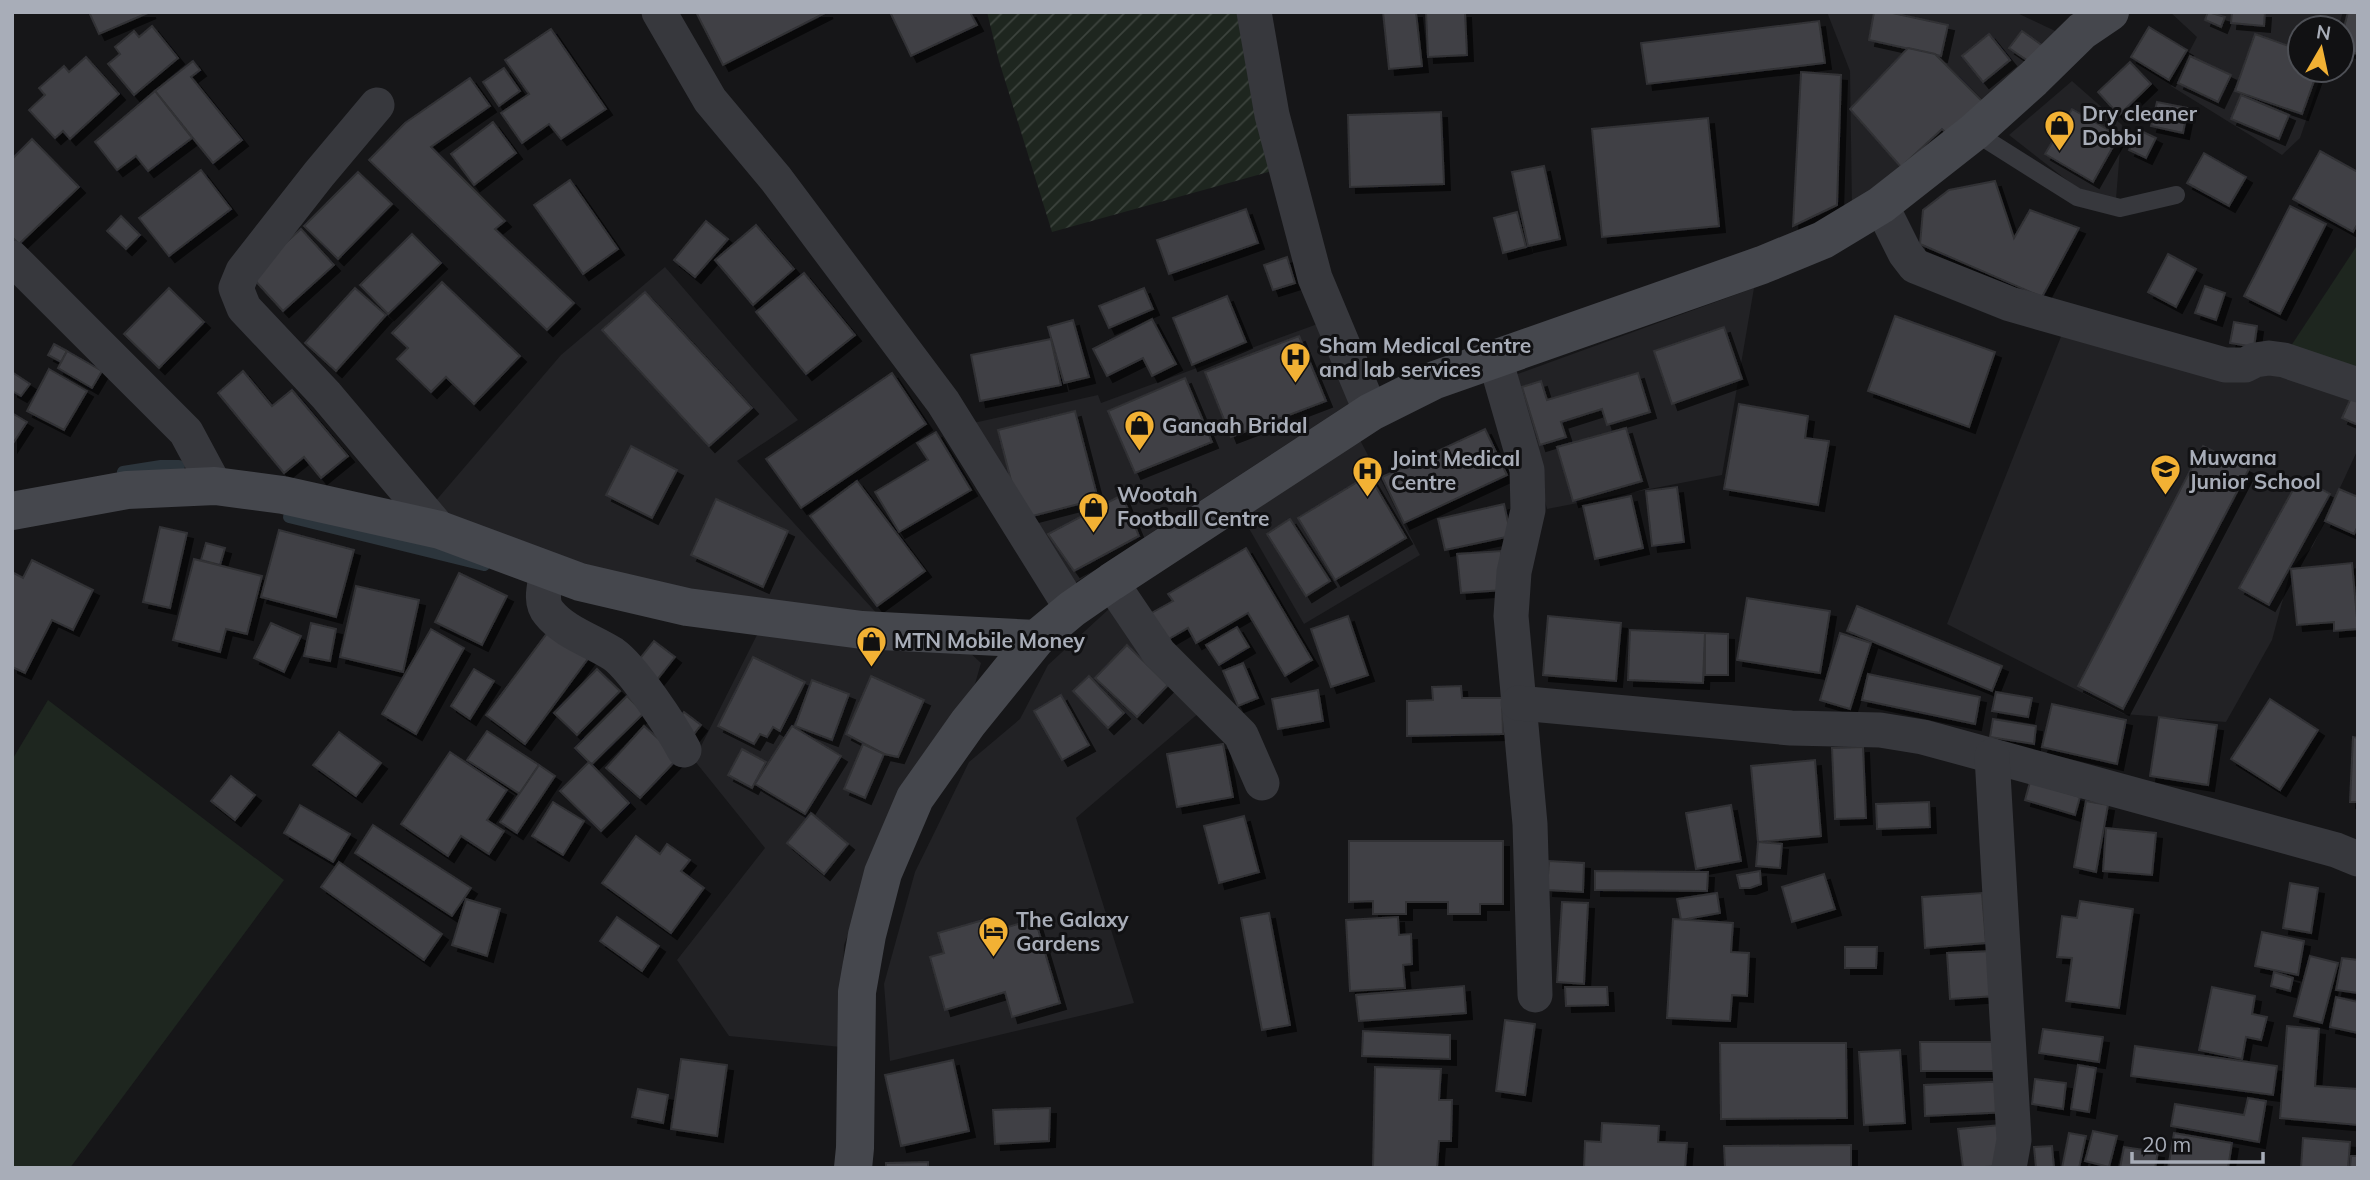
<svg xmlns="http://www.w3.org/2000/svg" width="2370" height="1180" viewBox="0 0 2370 1180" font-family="Mulish,sans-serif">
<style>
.built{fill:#222225}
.grass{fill:#1e261f}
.garden{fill:url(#garden-furrows)}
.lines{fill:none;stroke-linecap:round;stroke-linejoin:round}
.stream{stroke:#2c353c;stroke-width:12}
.building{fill:#404145;stroke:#303034;stroke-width:2;filter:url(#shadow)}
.lane{stroke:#37383d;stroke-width:18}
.street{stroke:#37383d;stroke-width:35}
.secondary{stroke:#45474d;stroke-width:38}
.labels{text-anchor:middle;stroke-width:6;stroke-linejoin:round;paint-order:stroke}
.poi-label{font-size:21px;font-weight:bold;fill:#a8adb8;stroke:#111113;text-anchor:start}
</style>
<defs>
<pattern id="garden-furrows" width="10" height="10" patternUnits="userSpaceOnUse" patternTransform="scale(1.75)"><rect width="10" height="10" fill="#1e261f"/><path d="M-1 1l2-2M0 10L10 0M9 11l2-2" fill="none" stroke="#3c433d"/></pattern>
<filter id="shadow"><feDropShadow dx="6" dy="6" stdDeviation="0" flood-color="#0009"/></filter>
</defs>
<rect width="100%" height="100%" fill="#161618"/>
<!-- built -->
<g class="built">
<polygon points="1827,12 2015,12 2070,38 1852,209 1850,71"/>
<polygon points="2170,12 2343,12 2338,28 2300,28 2300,70 2323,70 2300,138 2282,155 2171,86 2197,37"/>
<polygon points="2072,81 2122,125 2116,199 2077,188 2009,135"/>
<polygon points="665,267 798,420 737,461 882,619 706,596 569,560 438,517 433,504 561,355"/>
<polygon points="1754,288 1722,475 1547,509 1512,376"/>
<polygon points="1323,322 1356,399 1070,586 969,424 1098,395 1101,403"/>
<polygon points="2064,329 2276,371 2358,393 2358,449 2313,546 2291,569 2272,640 2226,722 2124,714 1947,624"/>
<polygon points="1360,440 1420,555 1304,624 1243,518"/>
<polygon points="1110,608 1200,712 1076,818 1134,1003 890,1061 884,984 915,872 969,762 1020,719 1048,665"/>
<polygon points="760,629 966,649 981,663 975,684 915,770 844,945 841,1047 729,1036 677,960 765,848 694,760"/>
</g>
<!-- grass -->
<g class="grass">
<polygon points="2358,244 2358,378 2287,352"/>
<polygon points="48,700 284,880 70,1168 12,1168 12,760"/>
</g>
<!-- garden -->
<polygon class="garden" points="987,12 1246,12 1276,170 1052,232 999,61"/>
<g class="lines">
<!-- stream -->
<g class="stream">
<polyline points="123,472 161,466 179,466"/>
<polyline points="289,517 484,565"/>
</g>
</g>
<!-- building -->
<g class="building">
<polygon points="89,12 150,12 99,34"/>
<polygon points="696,12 827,12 723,65"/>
<polygon points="890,12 970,12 977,25 911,56"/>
<polygon points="1383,12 1416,12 1422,66 1389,69"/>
<polygon points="1426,12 1465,12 1467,55 1428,57"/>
<polygon points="1874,12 1888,12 1948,25 1941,56 1869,40"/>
<polygon points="2208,12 2225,17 2221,27 2205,20"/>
<polygon points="2232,12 2265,12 2264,26 2231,23"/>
<polygon points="2348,12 2358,12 2358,54 2342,50 2342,35"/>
<polygon points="1819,21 1825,63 1647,84 1641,43"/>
<polygon points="152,26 178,58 134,95 108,64 120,54 115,47 134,31 139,37"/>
<polygon points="2149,27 2187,50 2169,80 2131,57"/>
<polygon points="551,29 606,109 561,139 549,124 522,143 501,113 529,94 505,60"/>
<polygon points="2022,31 2043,46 2031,63 2009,48"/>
<polygon points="1989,34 2010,60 1983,82 1962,56"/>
<polygon points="2255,34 2300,50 2300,70 2318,70 2302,114 2235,91"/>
<polygon points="1908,48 1935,54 1986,105 1955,141 1942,129 1901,167 1850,109"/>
<polygon points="2190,56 2231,75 2218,102 2178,83"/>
<polygon points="86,57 119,94 70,139 63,131 55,138 29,110 45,95 39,88 64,66 69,72"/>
<polygon points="193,61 200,70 191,77 242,140 213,163 155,91"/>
<polygon points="2130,62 2151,84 2119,115 2098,92"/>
<polygon points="504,68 520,91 499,106 483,82"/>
<polygon points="1801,72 1841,75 1837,205 1793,226"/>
<polygon points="470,78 490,106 431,147 505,221 495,229 574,303 547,330 369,160 405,123"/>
<polygon points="155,91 192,138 148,171 136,156 117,170 95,142"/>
<polygon points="2241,95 2289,115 2279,139 2231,119"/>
<polygon points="2157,102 2188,108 2183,133 2151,126"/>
<polygon points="2072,109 2119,136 2093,182 2045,154"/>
<polygon points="1441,112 1444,184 1350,187 1348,115"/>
<polygon points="1708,118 1719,226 1602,237 1592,129"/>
<polygon points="493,122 516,153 474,185 451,154"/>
<polygon points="2139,130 2156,138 2146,158 2129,150"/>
<polygon points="32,139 79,187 19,244 12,237 12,159"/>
<polygon points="2320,151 2358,172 2358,223 2353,232 2293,199"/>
<polygon points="2204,153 2246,177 2229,206 2187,183"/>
<polygon points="1544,166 1560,239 1528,246 1512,172"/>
<polygon points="201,170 231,209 169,256 139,218"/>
<polygon points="358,172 392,204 338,259 304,226"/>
<polygon points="570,180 618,249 583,274 534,205"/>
<polygon points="1995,181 2014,238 2030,210 2079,228 2042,297 1920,244 1923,210 1949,190"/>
<polygon points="2290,206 2326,224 2280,314 2244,296"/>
<polygon points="1246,209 1258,243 1169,274 1157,240"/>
<polygon points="1517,212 1526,247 1503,253 1494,218"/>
<polygon points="121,216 140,235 126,249 107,231"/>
<polygon points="706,221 728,239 695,277 674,260"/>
<polygon points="756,225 794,269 753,305 715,260"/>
<polygon points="301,229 334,265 283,311 250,275"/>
<polygon points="412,234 441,263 388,314 360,285"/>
<polygon points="2168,254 2196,269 2176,307 2148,292"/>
<polygon points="1287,257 1295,283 1273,290 1264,265"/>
<polygon points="804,273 855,335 806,374 756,312"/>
<polygon points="442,282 520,356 474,404 446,377 431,392 397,359 408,348 392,333"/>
<polygon points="2205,286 2225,293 2216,320 2195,313"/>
<polygon points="169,288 204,322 159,368 124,334"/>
<polygon points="355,288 386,315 336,371 305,343"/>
<polygon points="1144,288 1153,309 1109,328 1099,306"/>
<polygon points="645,292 752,408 709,446 602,330"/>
<polygon points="1227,296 1246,342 1192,365 1173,318"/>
<polygon points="1895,316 1995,352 1969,427 1868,391"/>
<polygon points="1152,319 1176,364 1152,376 1143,358 1107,376 1093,349"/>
<polygon points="1073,320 1089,377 1064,383 1048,327"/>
<polygon points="2234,322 2257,326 2254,347 2230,343"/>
<polygon points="1724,327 1742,379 1672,404 1654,351"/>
<polygon points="1299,336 1326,401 1231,437 1205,372"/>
<polygon points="1051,339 1061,385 980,401 971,355"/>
<polygon points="54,344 67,351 61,362 48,355"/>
<polygon points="67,351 102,371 92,388 58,368"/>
<polygon points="49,369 87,391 64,430 27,411"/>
<polygon points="243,371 272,406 292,390 348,456 321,478 304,457 284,473 218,393"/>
<polygon points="12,372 30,384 21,396 12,391"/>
<polygon points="892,373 926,424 801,508 766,459"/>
<polygon points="1638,373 1650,412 1607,425 1602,409 1561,422 1566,437 1540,445 1522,387 1541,381 1547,400"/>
<polygon points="1185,378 1212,442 1135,473 1108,411"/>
<polygon points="2351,398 2358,400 2358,425 2342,418"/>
<polygon points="1739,404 1808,416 1805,438 1829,441 1818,505 1724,489"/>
<polygon points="1075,411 1098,499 1021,519 998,430"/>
<polygon points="12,413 27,422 12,445"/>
<polygon points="1626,428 1642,481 1573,501 1557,447"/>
<polygon points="1485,429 1507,475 1404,523 1382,477"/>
<polygon points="936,432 971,490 899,532 875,492 928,460 917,443"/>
<polygon points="631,446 677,470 652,518 606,495"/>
<polygon points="2203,446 2249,469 2123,709 2078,686"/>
<polygon points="1369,475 1406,538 1335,580 1298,518"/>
<polygon points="2300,477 2330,494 2269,605 2239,588"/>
<polygon points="857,481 925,571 877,606 810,516"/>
<polygon points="1677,487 1684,542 1652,546 1646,491"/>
<polygon points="2339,489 2358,497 2358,526 2354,534 2325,521"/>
<polygon points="1122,495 1139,536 1074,571 1048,534"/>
<polygon points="1631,496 1643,548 1595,559 1583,506"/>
<polygon points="716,499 788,531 763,587 691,555"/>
<polygon points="1504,504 1511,536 1445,550 1438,519"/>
<polygon points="1290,519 1330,581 1306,596 1267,534"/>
<polygon points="160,527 187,533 170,608 143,602"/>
<polygon points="279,530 354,550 336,617 261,597"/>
<polygon points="206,543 225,548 220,565 201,560"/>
<polygon points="1246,548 1312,660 1285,676 1248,613 1196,643 1188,628 1162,643 1146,616 1173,601 1168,594"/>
<polygon points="1501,551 1504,590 1461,593 1457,554"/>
<polygon points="194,559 262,576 247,634 226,629 220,652 173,640"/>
<polygon points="32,560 93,590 73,630 52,620 25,673 12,667 12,572 23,578"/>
<polygon points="2352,563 2358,629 2334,631 2334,622 2297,625 2291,569"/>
<polygon points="459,573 507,596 482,645 435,622"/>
<polygon points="356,586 419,600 403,672 340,657"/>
<polygon points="1747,598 1830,611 1820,673 1737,660"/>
<polygon points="1857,606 2002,666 1992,691 1847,631"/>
<polygon points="1348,616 1368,675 1331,687 1311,629"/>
<polygon points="1548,616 1621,623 1616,681 1543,675"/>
<polygon points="271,623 301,636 284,672 254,658"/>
<polygon points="311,623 336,629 330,661 304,656"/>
<polygon points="1237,627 1249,647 1219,665 1206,645"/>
<polygon points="551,628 590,656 525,744 486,715"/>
<polygon points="431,629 464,648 416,734 382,714"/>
<polygon points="1630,630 1705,633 1703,683 1628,680"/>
<polygon points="1705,633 1728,634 1728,675 1705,675"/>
<polygon points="1840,633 1871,643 1850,709 1820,700"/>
<polygon points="654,641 675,657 652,686 631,670"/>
<polygon points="1127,645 1168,685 1137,717 1095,678"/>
<polygon points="753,657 805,682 780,731 773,727 767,737 760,734 754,744 718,726"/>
<polygon points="1243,663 1258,698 1238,706 1223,671"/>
<polygon points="474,669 494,681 470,719 451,706"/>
<polygon points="597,669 620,691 577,735 554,713"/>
<polygon points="1868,674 1980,697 1975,724 1862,700"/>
<polygon points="871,676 924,700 898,757 884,754 846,734"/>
<polygon points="1089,676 1124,713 1108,728 1073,691"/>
<polygon points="812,680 849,694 832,740 795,726"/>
<polygon points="1461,686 1462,698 1502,698 1503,734 1407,736 1407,701 1433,700 1432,687"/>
<polygon points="1318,690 1323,721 1278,729 1272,699"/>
<polygon points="1996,692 2032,698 2028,717 1992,711"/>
<polygon points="1061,695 1089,745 1062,760 1034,711"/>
<polygon points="627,696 644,713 592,764 589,762 575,748"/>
<polygon points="2270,699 2318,730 2280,790 2231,759"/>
<polygon points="2052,704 2126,720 2117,764 2042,747"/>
<polygon points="684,712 701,725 690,739 673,726"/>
<polygon points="2159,717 2217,725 2208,785 2150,776"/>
<polygon points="1993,719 2036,726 2034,744 1990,737"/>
<polygon points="644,726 679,757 640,798 606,768"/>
<polygon points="792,726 841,756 805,814 755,784"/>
<polygon points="487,731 539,765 520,794 467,760"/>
<polygon points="339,732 381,763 356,796 313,765"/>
<polygon points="2353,737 2358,738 2358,802 2350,802"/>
<polygon points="863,744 884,754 865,798 844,789"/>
<polygon points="1223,744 1233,797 1177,807 1167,754"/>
<polygon points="1863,747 1866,818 1835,819 1832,748"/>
<polygon points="742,749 766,762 752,788 728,775"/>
<polygon points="450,752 507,790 487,820 504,831 489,854 461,836 448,856 401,824"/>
<polygon points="1815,760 1821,836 1758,842 1751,766"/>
<polygon points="589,762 629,803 601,831 560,791"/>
<polygon points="539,765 555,776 517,833 500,822"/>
<polygon points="231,776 255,795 235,820 211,801"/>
<polygon points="2030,782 2080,797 2075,815 2025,800"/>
<polygon points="2086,801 2108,805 2096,872 2074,867"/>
<polygon points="553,802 584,821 563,855 532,836"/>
<polygon points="1929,802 1930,827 1877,829 1876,804"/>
<polygon points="300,805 350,834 333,862 284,833"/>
<polygon points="1731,805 1741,861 1696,869 1686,813"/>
<polygon points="811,813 848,844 824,874 787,843"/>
<polygon points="1244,816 1259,872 1219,883 1204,826"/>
<polygon points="373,825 471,888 452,916 355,853"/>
<polygon points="2106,828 2156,833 2152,875 2103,871"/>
<polygon points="636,836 660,854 667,844 690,860 681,871 704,888 671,933 602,883"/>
<polygon points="1349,841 1503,841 1503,904 1480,904 1480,914 1448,914 1448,902 1406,902 1406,914 1373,914 1373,901 1349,902"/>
<polygon points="1758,842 1782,844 1780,868 1756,866"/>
<polygon points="1549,861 1584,863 1583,892 1547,890"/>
<polygon points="339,862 442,934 424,960 321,887"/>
<polygon points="1595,871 1708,872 1707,891 1595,890"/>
<polygon points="1760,871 1761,884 1750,888 1740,888 1737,875"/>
<polygon points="1824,874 1835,909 1792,922 1782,887"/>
<polygon points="2290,883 2318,888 2311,933 2283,928"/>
<polygon points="1717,893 1720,913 1681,920 1677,899"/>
<polygon points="1982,893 1986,943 1925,948 1922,897"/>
<polygon points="466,899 500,909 487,956 452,945"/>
<polygon points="2080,901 2133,909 2119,1008 2066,1001 2072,958 2057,957 2062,916 2077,918"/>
<polygon points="1562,902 1588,903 1584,984 1557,982"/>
<polygon points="1269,913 1290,1025 1262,1030 1241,918"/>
<polygon points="617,917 659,946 642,971 600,941"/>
<polygon points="1398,917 1399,935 1411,934 1412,964 1403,965 1405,988 1350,991 1346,920"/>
<polygon points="1035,919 1060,1003 1012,1017 1005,992 945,1010 930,957 944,953 938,933 983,920 987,933"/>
<polygon points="1673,919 1733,923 1731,952 1749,953 1747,996 1732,995 1730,1021 1667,1018"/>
<polygon points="2262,932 2304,941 2298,975 2255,966"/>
<polygon points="1845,947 1877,947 1876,968 1845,968"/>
<polygon points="1993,951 1996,996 1950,999 1947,953"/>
<polygon points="2310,956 2338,963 2322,1023 2294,1016"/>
<polygon points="2342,958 2358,960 2358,993 2336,990"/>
<polygon points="2274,972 2293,978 2290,991 2271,986"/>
<polygon points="1464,986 1466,1013 1359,1021 1356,995"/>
<polygon points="1565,987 1607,987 1608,1005 1566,1006"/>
<polygon points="2212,987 2255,996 2252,1014 2267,1017 2261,1040 2246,1037 2242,1059 2199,1050"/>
<polygon points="2336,997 2358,1002 2358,1033 2330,1027"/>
<polygon points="1505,1020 1535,1024 1525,1095 1496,1091"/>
<polygon points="2287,1026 2319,1029 2315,1086 2358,1089 2358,1125 2280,1118"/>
<polygon points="2043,1029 2103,1037 2099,1062 2039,1053"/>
<polygon points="1363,1031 1450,1035 1450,1059 1362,1056"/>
<polygon points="1920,1042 2000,1042 2000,1071 1921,1071"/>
<polygon points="1720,1043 1846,1043 1847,1118 1721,1119"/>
<polygon points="2135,1046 2277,1066 2273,1095 2131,1076"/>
<polygon points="1900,1050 1905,1123 1864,1125 1859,1052"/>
<polygon points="681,1059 727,1065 717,1136 671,1129"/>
<polygon points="953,1060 969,1131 901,1146 885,1075"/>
<polygon points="2078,1065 2096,1068 2089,1112 2071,1109"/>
<polygon points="1375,1067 1441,1069 1439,1100 1452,1100 1451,1141 1439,1141 1437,1168 1373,1167"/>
<polygon points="2035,1079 2066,1083 2063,1109 2032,1104"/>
<polygon points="2009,1081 2010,1112 1925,1116 1924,1085"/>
<polygon points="638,1089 668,1095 663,1123 632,1117"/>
<polygon points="2248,1098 2266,1101 2259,1142 2171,1126 2175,1104 2244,1115"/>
<polygon points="1050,1108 1049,1141 995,1144 993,1110"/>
<polygon points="1602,1123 1659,1126 1658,1142 1687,1143 1685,1168 1584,1168 1585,1141 1601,1142"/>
<polygon points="2000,1125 2005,1166 1963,1168 1958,1129"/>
<polygon points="2093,1131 2117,1136 2109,1167 2085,1161"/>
<polygon points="2069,1133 2086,1136 2079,1168 2062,1168"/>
<polygon points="2174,1133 2232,1143 2228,1168 2168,1168"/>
<polygon points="2303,1138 2350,1142 2348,1168 2301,1168"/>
<polygon points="1851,1145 1851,1168 1725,1168 1724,1146"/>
<polygon points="2052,1146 2054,1168 2036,1168 2034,1147"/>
<polygon points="2124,1147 2158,1152 2155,1168 2120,1168"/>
<polygon points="2351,1156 2358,1156 2358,1168 2350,1168"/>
<polygon points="928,1162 928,1168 886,1168 886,1163"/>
</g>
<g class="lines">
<!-- lane -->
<polyline class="lane" points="1974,132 2077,197 2120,208 2176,195"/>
<!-- street -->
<g class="street">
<polyline points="659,12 710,100 776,179 943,402 1072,609"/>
<polyline points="1254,12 1272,115 1315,278 1371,412"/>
<polyline points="377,105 319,174 243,271 236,288 244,308 326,395 440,530"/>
<polyline points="1881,205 1905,253 1915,266 2010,304 2225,365 2245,365 2255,360 2269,358 2284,360 2358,385"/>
<polyline points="12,258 186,432 215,486"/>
<polyline points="1495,359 1527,470 1528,510 1514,572 1511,616 1530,824 1535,995"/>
<path d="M547,571C545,585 539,602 549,613C564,632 593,641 613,654C633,668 672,727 684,750"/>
<polyline points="1111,582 1159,653 1241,735 1262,783"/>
<polyline points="1518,703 1791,728 1880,730 1923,737 2336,850 2358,859"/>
<polyline points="1992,756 2014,1140 2009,1168"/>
</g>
<!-- secondary -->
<g class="secondary">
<polyline points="12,511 127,490 215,486 283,495 440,530 580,582 687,607 862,630 1036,639"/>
<polyline points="853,1168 855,1148 857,992 867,935 883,873 915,798 968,723 1036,639 1072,609 1111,582 1371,412 1435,380 1762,265 1823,240 1881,205 1974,132 2033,79 2082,31 2110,12"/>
</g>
</g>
<!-- icons -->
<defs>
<symbol id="shop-pin" viewBox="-11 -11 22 30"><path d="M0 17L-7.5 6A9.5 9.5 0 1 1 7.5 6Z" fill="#f2b134" stroke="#111113"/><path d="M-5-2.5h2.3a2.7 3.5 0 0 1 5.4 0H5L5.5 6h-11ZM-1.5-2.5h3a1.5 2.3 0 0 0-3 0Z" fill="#111"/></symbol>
<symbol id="hospital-pin" viewBox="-11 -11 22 30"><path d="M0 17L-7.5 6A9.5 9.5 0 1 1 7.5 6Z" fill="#f2b134" stroke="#111113"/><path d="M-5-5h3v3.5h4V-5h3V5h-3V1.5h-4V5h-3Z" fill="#111"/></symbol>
<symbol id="school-pin" viewBox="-11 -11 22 30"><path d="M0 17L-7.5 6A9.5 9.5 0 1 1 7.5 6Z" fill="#f2b134" stroke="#111113"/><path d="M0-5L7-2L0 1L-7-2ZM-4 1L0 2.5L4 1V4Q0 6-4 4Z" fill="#111"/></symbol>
<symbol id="hotel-pin" viewBox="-11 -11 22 30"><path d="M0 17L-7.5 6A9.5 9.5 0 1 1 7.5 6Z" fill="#f2b134" stroke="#111113"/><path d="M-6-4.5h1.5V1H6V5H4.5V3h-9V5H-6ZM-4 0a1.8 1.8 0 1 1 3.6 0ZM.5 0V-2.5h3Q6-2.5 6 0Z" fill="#111"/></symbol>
</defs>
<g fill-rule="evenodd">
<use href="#shop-pin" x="2042" y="108" width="35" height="47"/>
<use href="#hospital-pin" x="1278" y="340" width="35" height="47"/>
<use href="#shop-pin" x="1122" y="408" width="35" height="47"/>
<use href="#school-pin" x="2148" y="452" width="35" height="47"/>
<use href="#hospital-pin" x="1350" y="454" width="35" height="47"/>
<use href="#shop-pin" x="1076" y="490" width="35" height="47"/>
<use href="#shop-pin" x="854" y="624" width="35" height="47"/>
<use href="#hotel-pin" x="976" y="914" width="35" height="47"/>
</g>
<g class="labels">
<!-- poi labels -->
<g class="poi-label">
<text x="2082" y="121">Dry cleaner<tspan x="2082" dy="24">Dobbi</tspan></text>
<text x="1319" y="353">Sham Medical Centre<tspan x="1319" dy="24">and lab services</tspan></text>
<text x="1162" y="433">Ganaah Bridal</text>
<text x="2189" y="465">Muwana<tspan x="2189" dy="24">Junior School</tspan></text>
<text x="1391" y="466">Joint Medical<tspan x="1391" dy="24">Centre</tspan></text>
<text x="1117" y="502">Wootah<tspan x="1117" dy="24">Football Centre</tspan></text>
<text x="894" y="648">MTN Mobile Money</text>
<text x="1016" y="927">The Galaxy<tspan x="1016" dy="24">Gardens</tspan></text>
</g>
</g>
<!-- border -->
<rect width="2370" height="1180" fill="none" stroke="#a8adb8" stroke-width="28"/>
<!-- north arrow -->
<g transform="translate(2321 49) rotate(9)"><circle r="33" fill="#111113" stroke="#4d4f55" stroke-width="2"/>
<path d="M0-5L12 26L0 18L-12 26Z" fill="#f2b134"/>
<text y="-10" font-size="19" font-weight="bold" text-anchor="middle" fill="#a8adb8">N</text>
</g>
<!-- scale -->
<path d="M2132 1152v10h131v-10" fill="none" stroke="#a8adb8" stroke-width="3.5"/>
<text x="2142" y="1152" font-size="21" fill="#a8adb8" stroke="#111113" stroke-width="5" paint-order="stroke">20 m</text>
</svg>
